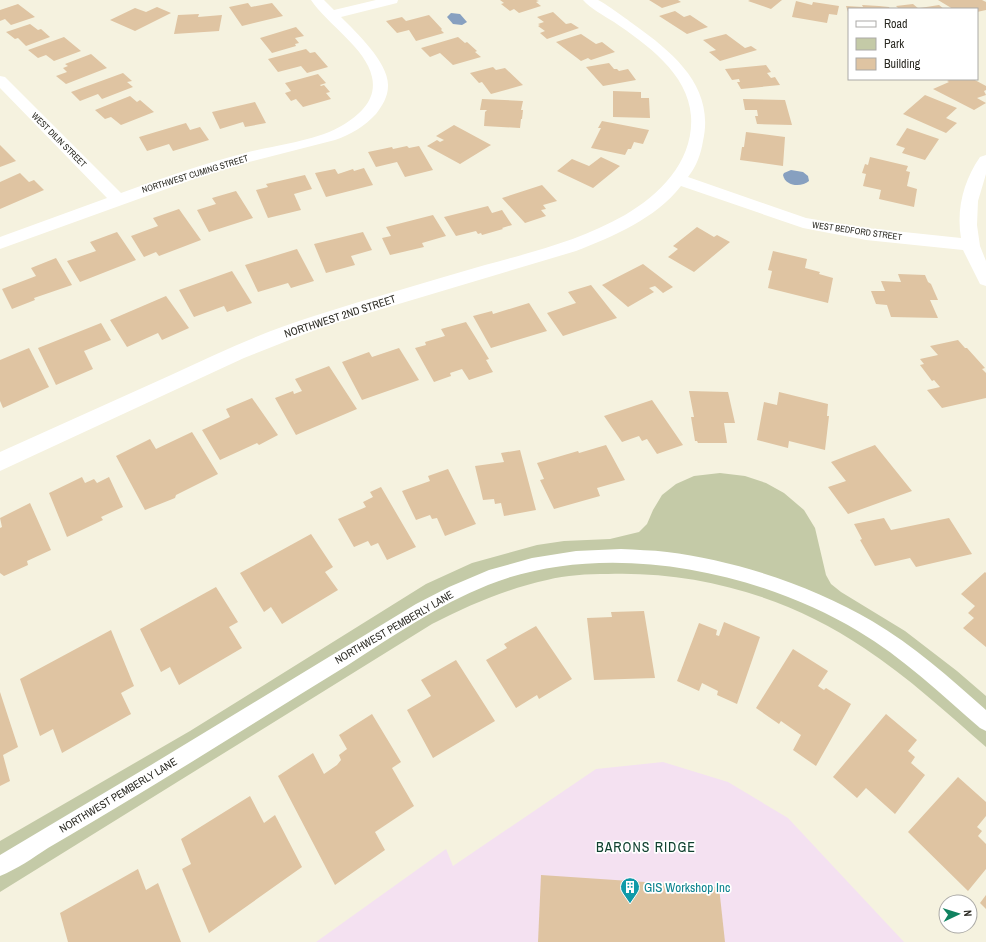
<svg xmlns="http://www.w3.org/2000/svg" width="986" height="942" viewBox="0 0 986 942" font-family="'Archivo Narrow',sans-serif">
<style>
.commercial{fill:#f4e1f1}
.green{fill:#c4caa7}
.water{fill:#87a0c0}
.building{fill:#dfc4a2}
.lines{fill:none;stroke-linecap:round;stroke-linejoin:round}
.lane{fill:#fff;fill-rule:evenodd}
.street{fill:#fff;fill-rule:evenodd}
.labels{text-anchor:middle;stroke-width:3.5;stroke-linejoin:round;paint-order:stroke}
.far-street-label{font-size:9px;fill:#2c2b24;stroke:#fff}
.street-label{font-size:11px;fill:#2c2b24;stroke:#fff}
.near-culture-label{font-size:13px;fill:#0d838f;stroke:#fff;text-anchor:start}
.near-neighbourhood-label{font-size:14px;letter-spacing:1px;fill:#114231;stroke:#fff}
</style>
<rect width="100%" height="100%" fill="#f5f2df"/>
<!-- commercial -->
<polygon class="commercial" points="663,762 728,782 788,818 904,942 316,942 446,849 453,866 596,769"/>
<!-- green -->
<path class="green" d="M720,473L745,476L766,483L784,493L804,510L815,528L826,575L831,584L841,592L905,631L957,671L986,696V747C947,713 908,677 864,648C789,597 698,571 608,574C587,574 566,575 547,580C506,589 469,605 432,624L0,892V841L190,731L426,584L472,563L537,545L564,541L610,539L639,532L647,524L653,510L662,495L676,484L694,476Z"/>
<!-- water -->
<g class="water">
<polygon points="451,13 460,14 467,22 462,25 453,24 447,17"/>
<path d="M791,170L803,172L808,176L809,181C801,188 785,186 783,175L784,173Z"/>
</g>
<!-- building -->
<g class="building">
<polygon points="500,0 536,0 539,1 536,2 541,6 519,13 514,9 510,11 501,4 504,3"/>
<polygon points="649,0 678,0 681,2 662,8"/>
<polygon points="750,0 782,0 771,9 748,1"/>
<polygon points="938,0 982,0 986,2 986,10 977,12 977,9 953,9"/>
<polygon points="796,1 812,5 813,2 839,6 837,15 829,14 827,23 792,17"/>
<polygon points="248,3 251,7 272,3 283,16 242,26 229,7"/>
<polygon points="18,4 35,17 11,25 5,19 0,21 0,10"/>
<polygon points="913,4 919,9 899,9 896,6"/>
<polygon points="862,5 879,6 889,7 890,9 849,9 849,15 846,6 863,7"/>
<polygon points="939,5 944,9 920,9 920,8"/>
<polygon points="157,7 171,13 135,31 110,20 135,8 146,12"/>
<polygon points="675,11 684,17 690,15 708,27 687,34 659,16"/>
<polygon points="553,12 566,24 571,23 579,28 547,39 540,33 545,31 538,26 540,25 538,24 544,22 537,17"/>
<polygon points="199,14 198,17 222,15 219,31 174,34 178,15"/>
<polygon points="429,15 442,29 441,30 444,33 416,41 409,30 397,33 386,21 402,17 406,21"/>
<polygon points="30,24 38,30 41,29 50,37 26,46 18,38 15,39 6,32"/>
<polygon points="296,27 304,36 295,38 299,43 295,44 296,46 272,53 260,38"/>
<polygon points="581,34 596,44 602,42 615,52 591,60 588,58 581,61 556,42"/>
<polygon points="726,34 745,48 751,46 757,50 720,61 709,52 716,50 703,40"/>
<polygon points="64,37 81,51 54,61 46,55 38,58 28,50"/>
<polygon points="458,37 465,43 467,42 477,51 475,52 481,57 453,65 440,53 430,57 421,48"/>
<polygon points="306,49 310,53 315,52 328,67 307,73 301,66 278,72 268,59"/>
<polygon points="91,54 107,68 66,84 56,76 67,72 63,68 68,66 65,64"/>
<polygon points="609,63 614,69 617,69 619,71 628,69 636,80 603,86 586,67"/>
<polygon points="766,65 771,72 767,73 771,78 775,77 780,85 741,89 737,82 740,82 739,79 732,80 725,69"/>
<polygon points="493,67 496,70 505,68 523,85 491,94 482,82 479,83 470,73"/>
<polygon points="123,73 132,81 127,82 133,87 102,99 98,94 80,101 71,92"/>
<polygon points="318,74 326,83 320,85 321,86 324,85 330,92 326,93 331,99 303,107 296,99 291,101 285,93 291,91 285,83"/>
<polygon points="951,79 973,79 986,86 986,90 984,91 986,95 977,98 986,103 974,110 933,89 949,82 947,81"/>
<polygon points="613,91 641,92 641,98 649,98 650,118 613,117"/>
<polygon points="925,95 957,108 946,118 957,123 946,133 903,114"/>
<polygon points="130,96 137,102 140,100 154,112 121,125 111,117 105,119 95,110"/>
<polygon points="482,99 523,101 521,110 523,110 522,119 521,119 520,128 484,126 485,112 487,110 480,110"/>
<polygon points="743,99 785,100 792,125 757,124 755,116 758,116 757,110 745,110"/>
<polygon points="255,102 266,123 245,127 243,122 220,129 212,112"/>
<polygon points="602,121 649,130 643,144 634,142 631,149 628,149 625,155 591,148 601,128 598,128"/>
<polygon points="186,123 190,130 200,127 209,140 173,151 169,144 147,151 139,137"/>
<polygon points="454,125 491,145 460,164 427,146 437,140 440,142 444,140 436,136"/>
<polygon points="907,128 939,139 925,160 902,153 905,148 896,145"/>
<polygon points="746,132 785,137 783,166 740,160 742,147 744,147"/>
<polygon points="0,145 16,161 0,167"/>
<polygon points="407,146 409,148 419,146 433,170 405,177 397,162 376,167 368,152 392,147 393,149"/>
<polygon points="601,157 620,166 593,188 557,171 572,159 589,166"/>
<polygon points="870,157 908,166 906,171 910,172 907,186 917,189 914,207 879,199 881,190 863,186 866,174 862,173 865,164 868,165"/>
<polygon points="364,168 373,185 326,197 315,173 335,169 338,174 353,169 354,171"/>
<polygon points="20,173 29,182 34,180 44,190 0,209 0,182"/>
<polygon points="305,175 312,189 294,194 301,210 268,218 256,190 268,187 266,184"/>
<polygon points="542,185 557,201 543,205 546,209 541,210 546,216 525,223 502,198"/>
<polygon points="236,191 253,218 209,232 197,210 216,204 212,198"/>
<polygon points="488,206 492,213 502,210 512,225 502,228 503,229 482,235 481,233 478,234 476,231 456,236 444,217"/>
<polygon points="179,209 201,240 159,256 156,252 144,257 131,236 158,226 153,218"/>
<polygon points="433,215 446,236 422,243 424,247 390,255 382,238 391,236 386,227"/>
<polygon points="697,227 714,237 717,235 730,242 694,272 668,257 678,249 673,246"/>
<polygon points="117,232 136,260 80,282 67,261 96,251 90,242"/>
<polygon points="363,232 372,250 351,256 355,265 326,273 314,244"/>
<polygon points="297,249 314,281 291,288 288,283 258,292 245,265"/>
<polygon points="773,251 807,259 805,268 820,272 819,274 833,278 828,303 768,288 772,271 768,270"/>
<polygon points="56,258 72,285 34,298 35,300 12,309 2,289 36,276 31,268"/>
<polygon points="643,264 673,287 663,293 655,286 649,288 654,292 628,307 602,285"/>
<polygon points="232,271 252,303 227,312 224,306 194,317 179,290"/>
<polygon points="898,274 925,275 928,282 931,284 938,300 930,300 938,318 891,317 887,305 876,304 871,291 885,291 881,281 901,282"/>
<polygon points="591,285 617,318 563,336 547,313 576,303 568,292"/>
<polygon points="166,296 189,328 162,340 158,333 127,347 110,320"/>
<polygon points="529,303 547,331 491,348 473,316 492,311 493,314"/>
<polygon points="466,322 489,359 486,360 493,372 469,380 462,369 450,373 451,376 434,382 415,348 426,345 425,342 445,336 441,329"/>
<polygon points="101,323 111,340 84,351 93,369 56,385 38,348"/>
<polygon points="958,340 965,348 967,348 985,368 982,369 986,373 986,398 942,408 927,390 940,387 934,380 932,381 920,365 924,364 920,359 938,355 930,346"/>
<polygon points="29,348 49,387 3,408 0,401 0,360"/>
<polygon points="399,348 419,380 362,400 342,362 369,352 372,357"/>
<polygon points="329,366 357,409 296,435 275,398 293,391 294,394 302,391 295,379"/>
<polygon points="689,391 728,392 735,423 724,423 727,443 698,443 697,441 695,441 691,417 694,417"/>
<polygon points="779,392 828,404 827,416 829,416 825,450 789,441 788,448 757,440 764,402 777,405"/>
<polygon points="252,398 278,435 259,445 257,443 220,460 202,430 230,417 226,409"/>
<polygon points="652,400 683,445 657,454 647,439 642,441 639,436 622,442 604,416"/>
<polygon points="192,432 218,474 176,495 175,498 145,510 116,456 150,439 156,449"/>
<polygon points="606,445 625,480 597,488 600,496 554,509 540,480 544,479 537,463 578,451 579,453"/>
<polygon points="875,445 912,491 848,514 828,487 846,481 831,462"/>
<polygon points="520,450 536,510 504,516 501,503 495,504 494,499 483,500 475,466 504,462 501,453"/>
<polygon points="448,469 476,524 445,536 437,518 432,519 430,515 416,520 402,491 430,481 428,476"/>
<polygon points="82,477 85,483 94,479 97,483 109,477 123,507 101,517 103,520 67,537 49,493"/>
<polygon points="381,487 416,547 387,560 378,543 371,546 368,541 354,547 338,519 366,507 363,502 373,497 370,492"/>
<polygon points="30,503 51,550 27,561 28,565 4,576 0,573 0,528 2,527 0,518"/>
<polygon points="884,518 891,530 949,518 972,554 916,567 910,558 875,566 860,540 862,539 854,524"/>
<polygon points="311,534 333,567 325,572 338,590 282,624 271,607 264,612 240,573"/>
<polygon points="985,572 986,573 986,647 963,628 974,618 968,613 975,606 961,594"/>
<polygon points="216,587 238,622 229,627 242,648 179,685 170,667 161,672 140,629"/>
<polygon points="644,611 655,678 594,680 587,618 612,617 611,612"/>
<polygon points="724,622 760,637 737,704 717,695 718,691 702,683 699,691 677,681 699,623 717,630 716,635 719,636"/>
<polygon points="536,626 572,679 539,699 537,695 516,708 486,660 507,648 504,644"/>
<polygon points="111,630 134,686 121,693 131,714 62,753 53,729 40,736 20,679"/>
<polygon points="793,649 828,671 818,686 824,690 826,688 851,704 816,766 793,750 801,735 781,721 779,724 756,708"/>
<polygon points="456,660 495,721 433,758 407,710 431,696 421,680"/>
<polygon points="0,692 18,747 3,755 10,781 0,786"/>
<polygon points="372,714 401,762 392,768 414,806 375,832 385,850 335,885 278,776 313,753 324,774 337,765 341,760 339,755 347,749 339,735"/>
<polygon points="886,714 917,740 908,751 915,757 911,763 925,775 895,814 866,788 857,798 833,777"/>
<polygon points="958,777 986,802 986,816 977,827 982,831 978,836 986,844 986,869 968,891 908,832"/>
<polygon points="250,796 264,823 275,815 302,867 209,933 182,869 191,864 181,839"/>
<polygon points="138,869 146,890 158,883 181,942 68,942 60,913"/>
<polygon points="541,875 719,887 725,942 538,942"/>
<polygon points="986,895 986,909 980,903"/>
</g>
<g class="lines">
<!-- lane -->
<path class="lane" d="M621,549C636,550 652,550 667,552C734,560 813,586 872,621C913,645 950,678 986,710V731L980,728C941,694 902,657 858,631C754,569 603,539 488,585C438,605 393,636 348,665C278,708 209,752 139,794C109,812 79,830 48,848C33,858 17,869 0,876V855L151,765L416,604L449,587L489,570L532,558L576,551Z"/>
<!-- street -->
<g class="street">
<path d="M311,0H324L334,10L376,0H398L397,3L341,17C356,32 389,63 388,86C388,97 382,106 376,114C365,126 350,135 335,140L249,162L205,175L0,249V237L107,198L0,88V76L5,77L121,193C162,178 203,164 245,153C275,145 317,141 343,125C361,114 377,99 372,77C366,48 327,24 311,0Z"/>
<path d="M583,0C587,0 594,0 598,0C605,3 628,20 636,26C675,54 715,88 703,141C701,154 696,167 688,177L806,218L866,228L961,238C956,209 964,180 980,157L986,155V174L978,201L977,225L980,246L986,261V286L980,284L963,250L866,240L803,228L681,186C655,219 614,236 576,251L325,326L244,358L0,471V452C57,426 114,401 171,375C218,353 265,331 314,316C370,298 428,282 485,265C533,252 581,240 625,215C661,194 694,160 691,116C688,73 646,44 614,22C603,15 591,9 583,0Z"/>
</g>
</g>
<!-- icons -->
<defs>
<symbol id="building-pin" viewBox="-11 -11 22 30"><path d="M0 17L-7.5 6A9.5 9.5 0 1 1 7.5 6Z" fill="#0f9aa8" stroke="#fff"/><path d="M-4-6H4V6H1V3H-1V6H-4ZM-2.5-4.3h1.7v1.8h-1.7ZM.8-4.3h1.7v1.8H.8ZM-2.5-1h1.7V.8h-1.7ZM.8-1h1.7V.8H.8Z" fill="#fff"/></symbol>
</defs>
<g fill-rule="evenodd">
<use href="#building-pin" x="619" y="876" width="22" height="30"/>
</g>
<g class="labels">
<!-- far-street labels -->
<g class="far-street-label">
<text transform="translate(59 140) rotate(45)" y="3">WEST DILIN STREET</text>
<text transform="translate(195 174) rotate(-17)" y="3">NORTHWEST CUMING STREET</text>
<text transform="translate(857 231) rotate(8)" y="3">WEST BEDFORD STREET</text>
</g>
<!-- street labels -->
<g class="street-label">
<text transform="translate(340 316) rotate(-18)" y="4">NORTHWEST 2ND STREET</text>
<text transform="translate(394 627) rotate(-30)" y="4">NORTHWEST PEMBERLY LANE</text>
<text transform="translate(118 795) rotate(-31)" y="4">NORTHWEST PEMBERLY LANE</text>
</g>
<!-- near-culture labels -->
<g class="near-culture-label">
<text x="644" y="892">GIS Workshop Inc</text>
</g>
<!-- near-neighbourhood labels -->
<g class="near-neighbourhood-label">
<text x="646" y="852">BARONS RIDGE</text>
</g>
</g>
<!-- legend -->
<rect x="848" y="8" width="130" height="72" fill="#ffffff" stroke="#abaaa7"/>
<rect x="856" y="21" width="20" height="6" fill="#ffffff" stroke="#abaaa7"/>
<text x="884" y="28" font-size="12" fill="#2c2b24">Road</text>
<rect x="856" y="38" width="20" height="12" fill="#c4caa7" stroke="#abaaa7"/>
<text x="884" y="48" font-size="12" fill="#2c2b24">Park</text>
<rect x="856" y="58" width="20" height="12" fill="#dfc4a2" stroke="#abaaa7"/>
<text x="884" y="68" font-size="12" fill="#2c2b24">Building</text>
<!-- north arrow -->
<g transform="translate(958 914) rotate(86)"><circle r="19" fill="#ffffff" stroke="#abaaa7"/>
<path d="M0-3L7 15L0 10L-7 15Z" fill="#108260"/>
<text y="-6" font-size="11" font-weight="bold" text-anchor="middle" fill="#2c2b24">N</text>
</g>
</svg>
